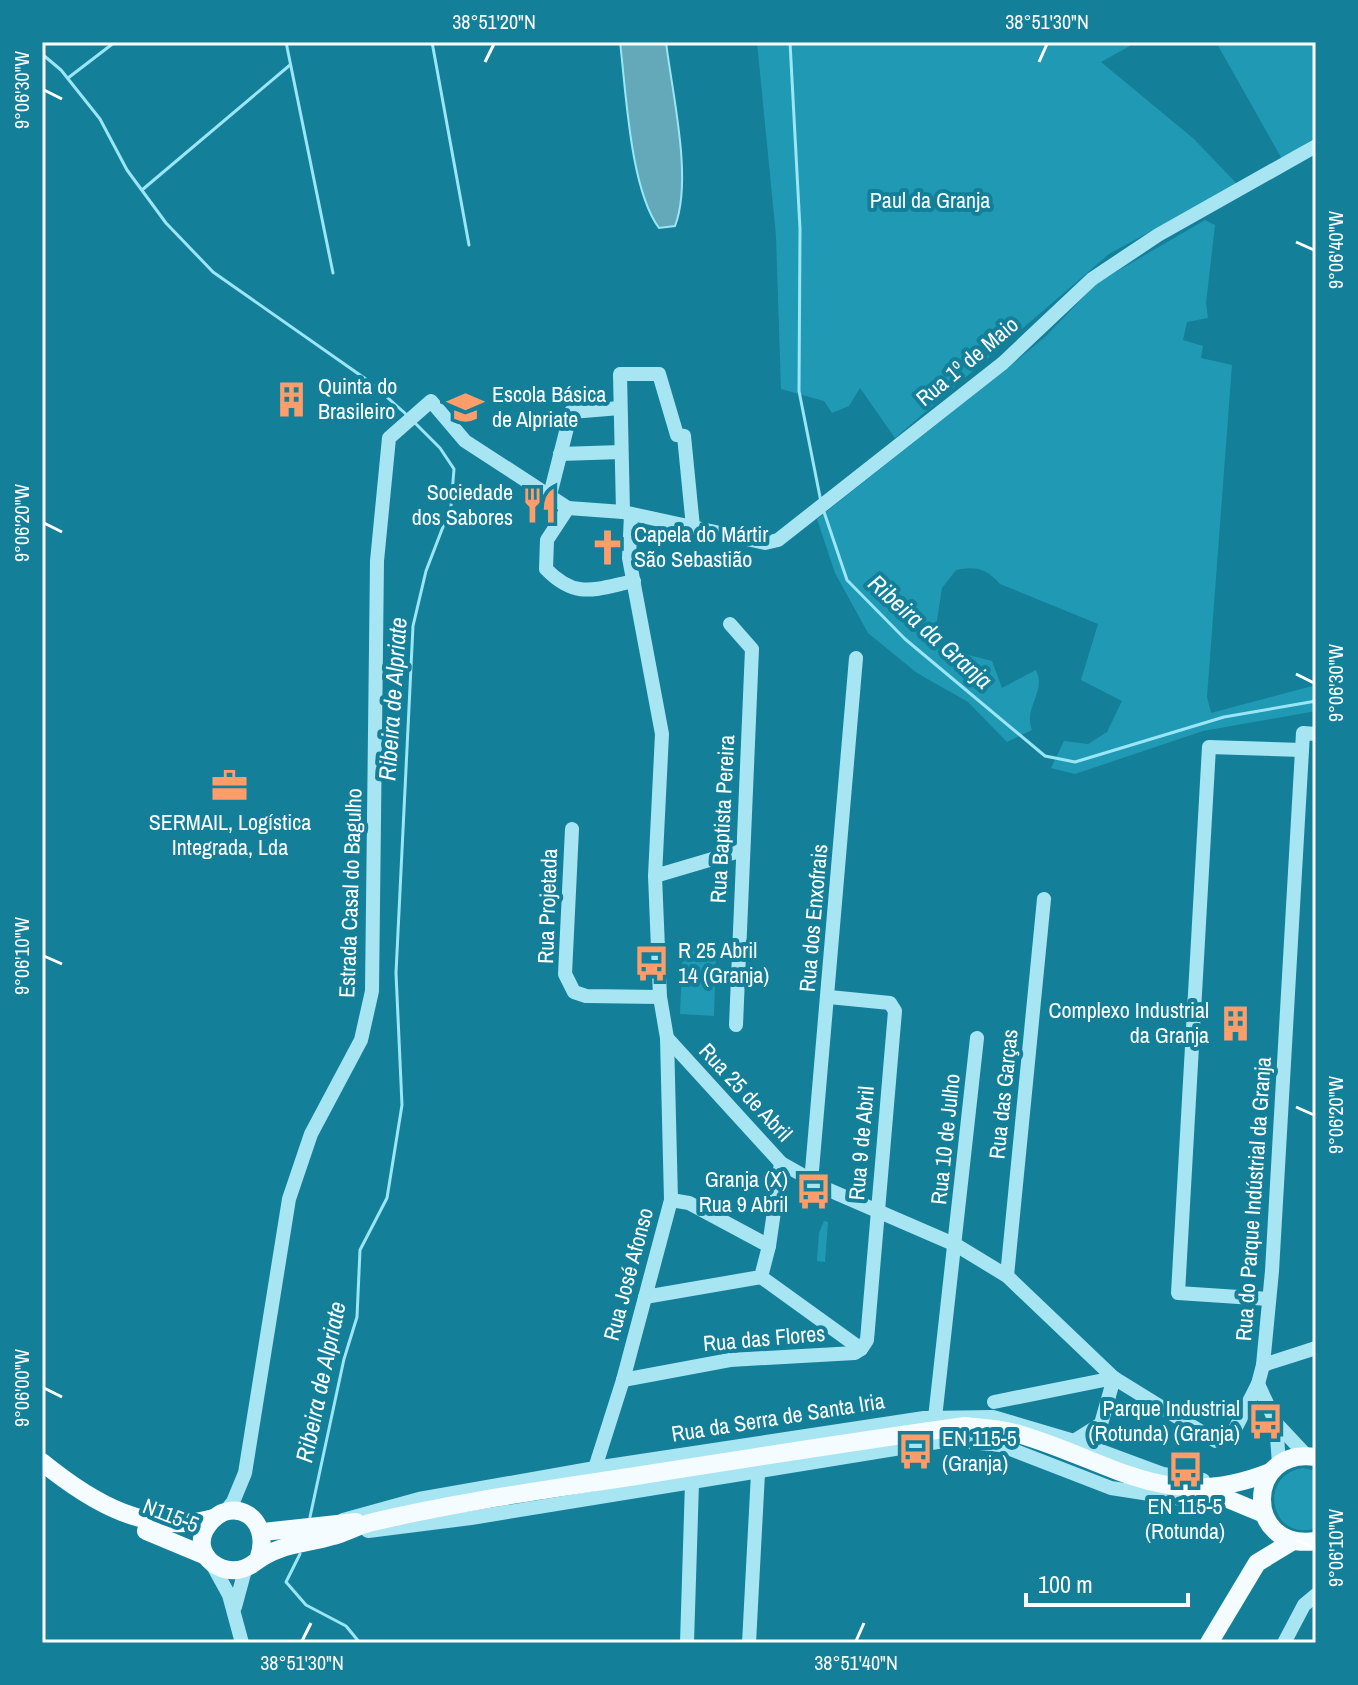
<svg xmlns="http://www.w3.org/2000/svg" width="1358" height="1685" viewBox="0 0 1358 1685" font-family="'Archivo Narrow',sans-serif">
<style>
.green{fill:#209ab4}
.water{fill:#63a9b9;stroke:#9ae6f6;stroke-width:2}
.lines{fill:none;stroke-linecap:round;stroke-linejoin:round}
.stream{stroke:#9ae6f6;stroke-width:3}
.minor{stroke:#a8e5f3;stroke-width:14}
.major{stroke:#f4fcff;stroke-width:18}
.ticks{fill:none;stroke:#fff;stroke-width:3}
.labels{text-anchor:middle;stroke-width:8;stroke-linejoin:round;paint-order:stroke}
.park-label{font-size:22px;fill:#f6fdff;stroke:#147f99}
.street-label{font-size:22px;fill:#fff;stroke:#147f99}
.poi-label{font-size:22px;fill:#fff;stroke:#147f99;text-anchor:start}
.water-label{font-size:24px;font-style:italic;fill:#f8fdfe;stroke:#147f99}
.neatline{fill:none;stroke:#fff;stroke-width:3}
.ticks-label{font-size:20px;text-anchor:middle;fill:#fff}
</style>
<rect width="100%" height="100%" fill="#147f99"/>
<!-- green -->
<g class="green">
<polygon points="757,42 1137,42 1101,62 1194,139 1237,184 1109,254 895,438 860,388 849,406 832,413 824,401 781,389 776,236"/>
<polygon points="1216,42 1316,42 1316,137 1282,159"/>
<path d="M1205,220L1215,225L1206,303L1208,318L1187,322L1183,340L1203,346L1201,358L1232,365L1207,697L1211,713L1316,685V711L1203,731L1075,774L1051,768L1064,741L1088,744L1107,732L1122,701L1081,680L1098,624L1000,584C986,568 976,566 956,570L942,588L933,646L992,661L1002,688L1036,670C1047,692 1023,707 1032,730L1007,742L968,702L917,673L868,633L835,573L817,519L1009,367L1046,336L1097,283Z"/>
<polygon points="683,948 716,950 714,1016 680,1014"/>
<polygon points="824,1221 828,1222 825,1262 817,1261 819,1233"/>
<path d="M1303,1468L1316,1471V1528C1271,1543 1256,1475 1303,1468Z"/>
</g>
<!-- water -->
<path class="water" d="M620,42H666C672,93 693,179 675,226L659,228C630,189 626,91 620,42Z"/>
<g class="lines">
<!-- stream -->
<g class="stream">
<polyline points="286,42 333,273"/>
<polyline points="432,42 469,245"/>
<polyline points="790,42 800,229 799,391 821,502"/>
<polyline points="42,54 61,70 100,119 127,170 166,223 213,272 370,382 407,415"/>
<polyline points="68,78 115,42"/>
<polyline points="142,190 290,65"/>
<polyline points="823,509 847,580 905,639 1045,756 1075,762 1224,717 1316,701"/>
<polyline points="310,1517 344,1359 357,1317 360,1250 387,1198 402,1105 396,973 413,626 426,571 451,506 454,469 440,448 415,423"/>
<polyline points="300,1554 286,1582 306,1605 346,1626 360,1643"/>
</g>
<!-- minor -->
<g class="minor">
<polyline points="560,454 621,452"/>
<polyline points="550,495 571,412 620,408"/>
<polyline points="568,508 623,512 765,543 778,540 1003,363 1092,279 1158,235 1316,146"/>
<path d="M568,508L547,540L546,569C576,600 595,589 634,581"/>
<polyline points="623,512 620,374 659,374 677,435 684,436 693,527"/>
<polyline points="631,514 629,558 662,734 655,876 660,997 667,1038 781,1163 829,1190 956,1245 1007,1276 1114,1378 1216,1441 1233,1433 1258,1384 1263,1365 1272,1271 1303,733 1316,734"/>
<polyline points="730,624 752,649 736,1025"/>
<polyline points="572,829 565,974 574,992 586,996 660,997"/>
<polyline points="655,876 743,850"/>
<polyline points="829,997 890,1003 895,1011 867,1340 861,1349"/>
<polyline points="811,1182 856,658"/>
<polyline points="769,1246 781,1163"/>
<polyline points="1007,1276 1044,899"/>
<polyline points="761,1277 861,1349"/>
<polyline points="645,1297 761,1277 769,1246 689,1203 671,1200"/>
<polyline points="1269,1299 1178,1293 1209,747 1302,750"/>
<polyline points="1263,1365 1316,1348"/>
<polyline points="623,1380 730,1360 855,1353 861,1349"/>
<polyline points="1258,1384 1276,1423 1279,1464"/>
<polyline points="994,1402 1114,1378"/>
<polyline points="935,1418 977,1038"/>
<polyline points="1276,1423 1306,1455"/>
<polyline points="1074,1441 1101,1424 1114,1378"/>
<polyline points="595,1468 623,1380 671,1200 667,1038"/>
<polyline points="224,1513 233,1502 245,1473 289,1199 311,1134 361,1040 372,991 377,561 389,438 431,401 465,441 568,508"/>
<polyline points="343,1520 419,1499 595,1468 924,1418 993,1417 1074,1441 1163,1474 1203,1480"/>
<polyline points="368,1531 471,1518 950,1440 1000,1445 1111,1488 1195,1501 1223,1497"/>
<polyline points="212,1564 229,1595 242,1643"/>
<polyline points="235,1607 245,1570"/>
<polyline points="687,1643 692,1483"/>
<polyline points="749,1643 758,1473"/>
<polyline points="1284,1643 1304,1605 1316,1595"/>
</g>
<!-- major -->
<g class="major">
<path d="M1316,1457C1245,1446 1243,1552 1316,1541"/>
<path d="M42,1462C91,1502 149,1537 214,1518"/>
<polyline points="1206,1490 1264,1514"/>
<polyline points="146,1531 206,1556"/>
<polyline points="263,1532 356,1522"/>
<path d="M258,1560C274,1518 232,1493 208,1525C186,1555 227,1584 254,1563C279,1543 304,1545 333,1536C347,1532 359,1525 373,1522C461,1501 552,1489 642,1475C749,1458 857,1441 965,1426C981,1428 999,1428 1015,1433C1111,1460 1165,1514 1270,1472"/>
<polyline points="1209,1643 1257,1563 1293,1541"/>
</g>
</g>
<!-- ticks -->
<path class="ticks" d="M485,62L494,44M1039,62L1047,44M44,90L62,99M1296,242L1314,250M44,523L62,532M1296,674L1314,683M44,956L62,964M1296,1107L1314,1115M44,1388L62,1397M1296,1540L1314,1548M302,1641L311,1623M856,1641L864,1623"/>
<!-- icons -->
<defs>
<symbol id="building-bare" viewBox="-9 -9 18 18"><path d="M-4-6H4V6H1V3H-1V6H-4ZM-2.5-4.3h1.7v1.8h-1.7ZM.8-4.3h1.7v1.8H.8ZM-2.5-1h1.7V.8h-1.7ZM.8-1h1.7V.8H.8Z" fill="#ff9d6a" stroke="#147f99" stroke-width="2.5" paint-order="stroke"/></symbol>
<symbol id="school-bare" viewBox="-9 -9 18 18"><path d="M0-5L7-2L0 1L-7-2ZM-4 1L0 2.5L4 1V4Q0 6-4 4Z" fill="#ff9d6a" stroke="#147f99" stroke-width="2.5" paint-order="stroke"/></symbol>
<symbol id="restaurant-bare" viewBox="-9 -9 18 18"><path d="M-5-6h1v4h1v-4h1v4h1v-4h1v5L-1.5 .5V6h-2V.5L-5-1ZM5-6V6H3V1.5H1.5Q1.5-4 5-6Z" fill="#ff9d6a" stroke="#147f99" stroke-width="2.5" paint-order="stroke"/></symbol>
<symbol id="church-bare" viewBox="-9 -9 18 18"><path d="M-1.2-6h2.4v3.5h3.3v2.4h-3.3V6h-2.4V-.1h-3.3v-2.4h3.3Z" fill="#ff9d6a" stroke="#147f99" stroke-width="2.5" paint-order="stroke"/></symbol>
<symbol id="office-bare" viewBox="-9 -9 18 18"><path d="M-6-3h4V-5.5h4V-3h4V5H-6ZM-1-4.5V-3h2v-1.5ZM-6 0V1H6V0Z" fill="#ff9d6a" stroke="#147f99" stroke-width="2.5" paint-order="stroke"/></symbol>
<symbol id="bus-bare" viewBox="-9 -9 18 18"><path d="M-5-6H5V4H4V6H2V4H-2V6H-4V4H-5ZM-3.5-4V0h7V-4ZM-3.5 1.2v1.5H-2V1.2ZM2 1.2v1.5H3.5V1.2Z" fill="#ff9d6a" stroke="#147f99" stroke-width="2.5" paint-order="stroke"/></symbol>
</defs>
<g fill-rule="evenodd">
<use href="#building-bare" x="266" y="374" width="51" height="51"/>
<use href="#school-bare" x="440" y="382" width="51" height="51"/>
<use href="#restaurant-bare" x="514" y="480" width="51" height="51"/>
<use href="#church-bare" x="582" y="522" width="51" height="51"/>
<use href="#office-bare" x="204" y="760" width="51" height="51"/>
<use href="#bus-bare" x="626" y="938" width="51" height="51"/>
<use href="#building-bare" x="1210" y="998" width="51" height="51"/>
<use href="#bus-bare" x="788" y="1166" width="51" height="51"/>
<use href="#bus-bare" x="1240" y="1396" width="51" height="51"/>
<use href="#bus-bare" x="890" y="1426" width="51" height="51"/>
<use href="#bus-bare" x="1160" y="1444" width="51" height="51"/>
</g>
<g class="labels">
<!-- park labels -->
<g class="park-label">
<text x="930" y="208">Paul da Granja</text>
</g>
<!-- street labels -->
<g class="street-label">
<text transform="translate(967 361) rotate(-40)" y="8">Rua 1º de Maio</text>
<text transform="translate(722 819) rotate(-87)" y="8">Rua Baptista Pereira</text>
<text transform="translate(350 893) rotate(-88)" y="8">Estrada Casal do Bagulho</text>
<text transform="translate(547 906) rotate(-88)" y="8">Rua Projetada</text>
<text transform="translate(813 918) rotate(-85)" y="8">Rua dos Enxofrais</text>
<text transform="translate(746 1092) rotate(47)" y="8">Rua 25 de Abril</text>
<text transform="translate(1003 1094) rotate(-84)" y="8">Rua das Garças</text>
<text transform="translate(945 1139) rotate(-84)" y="8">Rua 10 de Julho</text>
<text transform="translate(861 1143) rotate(-85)" y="8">Rua 9 de Abril</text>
<text transform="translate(1253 1199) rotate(-86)" y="8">Rua do Parque Indústrial da Granja</text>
<text transform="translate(628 1274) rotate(-75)" y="8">Rua José Afonso</text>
<text transform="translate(764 1338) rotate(-5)" y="8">Rua das Flores</text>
<text transform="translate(778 1417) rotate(-9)" y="8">Rua da Serra de Santa Iria</text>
<text transform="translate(171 1515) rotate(21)" y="8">N115-5</text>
</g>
<!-- poi labels -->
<g class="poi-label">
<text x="318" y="394">Quinta do<tspan x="318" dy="25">Brasileiro</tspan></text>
<text x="492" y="402">Escola Básica<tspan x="492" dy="25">de Alpriate</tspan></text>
<text x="513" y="500" text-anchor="end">Sociedade<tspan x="513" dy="25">dos Sabores</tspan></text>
<text x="634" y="542">Capela do Mártir<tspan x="634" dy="25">São Sebastião</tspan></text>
<text x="230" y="830" text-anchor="middle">SERMAIL, Logística<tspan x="230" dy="25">Integrada, Lda</tspan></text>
<text x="678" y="958">R 25 Abril<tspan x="678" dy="25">14 (Granja)</tspan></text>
<text x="1209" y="1018" text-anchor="end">Complexo Industrial<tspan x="1209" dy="25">da Granja</tspan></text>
<text x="788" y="1187" text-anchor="end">Granja (X)<tspan x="788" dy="25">Rua 9 Abril</tspan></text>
<text x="1240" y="1416" text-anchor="end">Parque Industrial<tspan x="1240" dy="25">(Rotunda) (Granja)</tspan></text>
<text x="942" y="1446">EN 115-5<tspan x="942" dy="25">(Granja)</tspan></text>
<text x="1185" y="1514" text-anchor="middle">EN 115-5<tspan x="1185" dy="25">(Rotunda)</tspan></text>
</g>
<!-- water labels -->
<g class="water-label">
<text transform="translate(930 632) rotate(42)" y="8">Ribeira da Granja</text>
<text transform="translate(393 699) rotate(-86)" y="8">Ribeira de Alpriate</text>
<text transform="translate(321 1382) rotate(-78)" y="8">Ribeira de Alpriate</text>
</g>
</g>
<!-- border -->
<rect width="1358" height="1685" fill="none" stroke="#147f99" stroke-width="88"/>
<!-- scale -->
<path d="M1026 1593v12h162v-12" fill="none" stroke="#ffffff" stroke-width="4"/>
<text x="1038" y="1593" font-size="24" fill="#ffffff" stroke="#147f99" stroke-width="6" paint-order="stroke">100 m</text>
<rect x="44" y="44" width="1270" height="1597" class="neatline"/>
<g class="ticks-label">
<text x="494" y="29">38°51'20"N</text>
<text x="1047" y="29">38°51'30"N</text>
<text transform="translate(22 90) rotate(-90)" y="7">9°06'30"W</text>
<text transform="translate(1336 250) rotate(-90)" y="7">9°06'40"W</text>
<text transform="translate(22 523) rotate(-90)" y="7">9°06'20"W</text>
<text transform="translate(1336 683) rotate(-90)" y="7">9°06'30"W</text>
<text transform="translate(22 956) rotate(-90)" y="7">9°06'10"W</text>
<text transform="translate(1336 1115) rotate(-90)" y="7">9°06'20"W</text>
<text transform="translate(22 1388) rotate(-90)" y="7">9°06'00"W</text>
<text transform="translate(1336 1548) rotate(-90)" y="7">9°06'10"W</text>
<text x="302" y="1670">38°51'30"N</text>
<text x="856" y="1670">38°51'40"N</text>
</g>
</svg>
